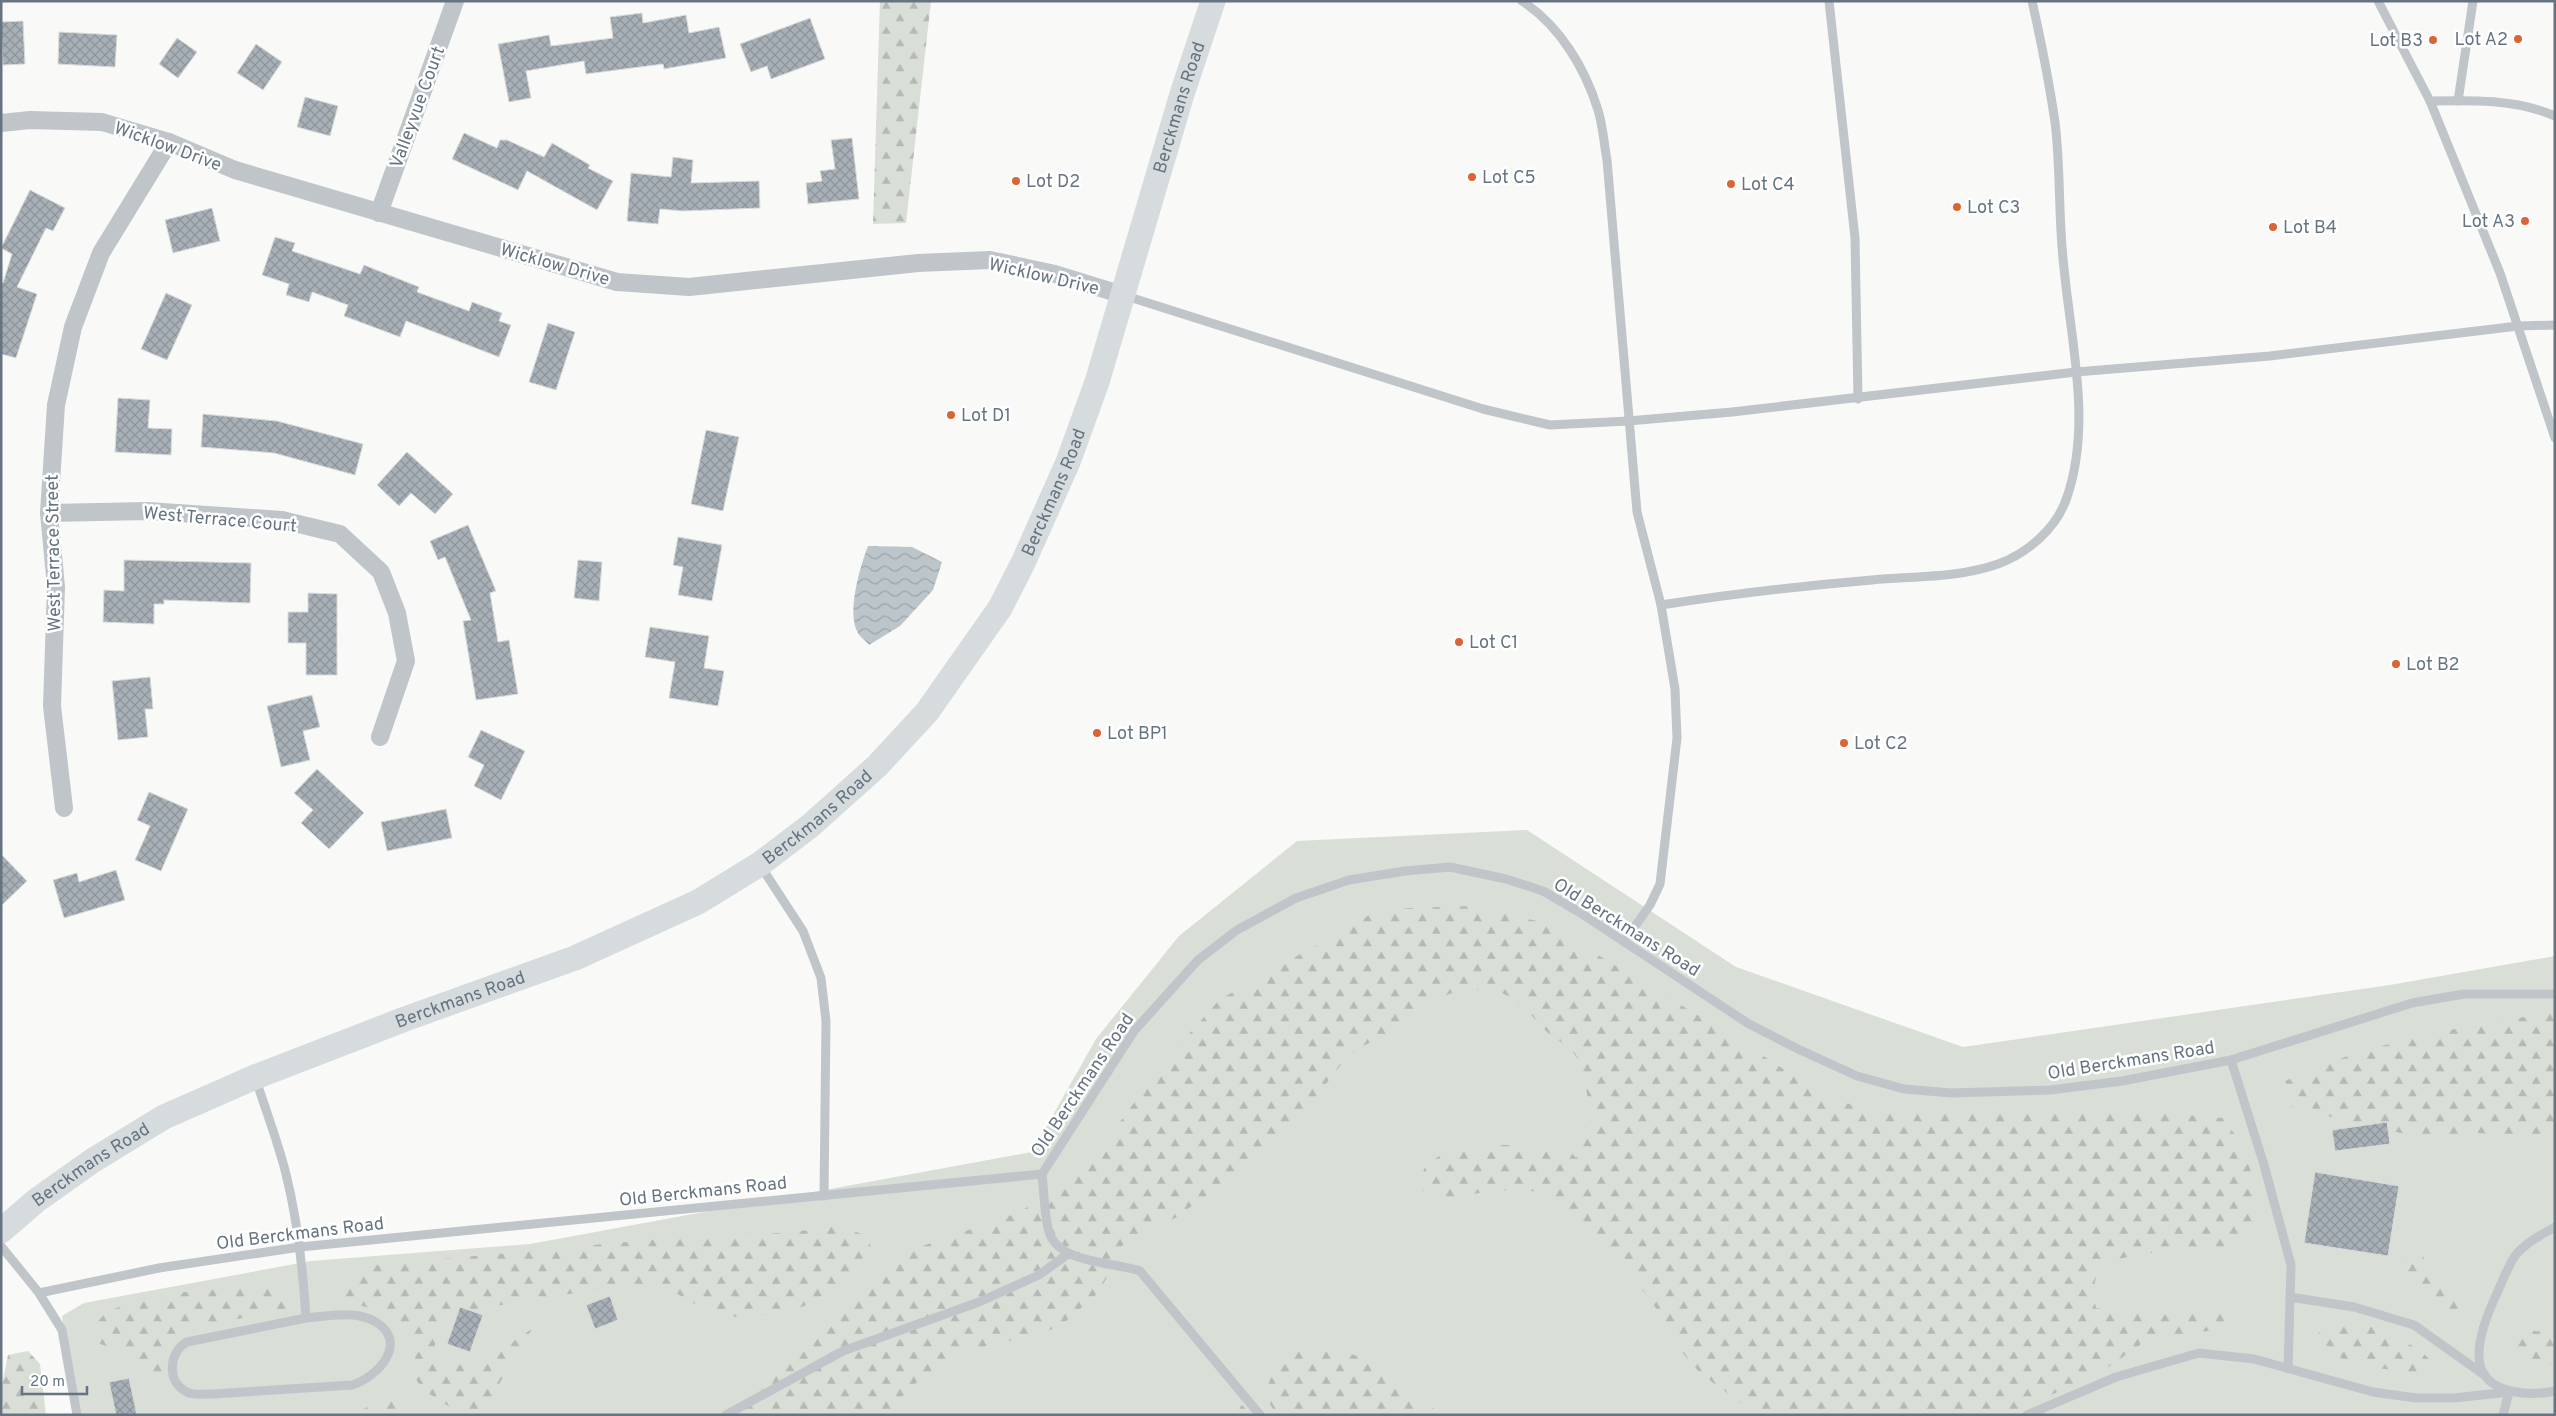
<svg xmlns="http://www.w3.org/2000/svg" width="2556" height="1416" viewBox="0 0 2556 1416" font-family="Overpass,sans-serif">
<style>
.grass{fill:#d9ded7}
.forest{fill:url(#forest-firs)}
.water{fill:url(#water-waves)}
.building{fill:url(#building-cross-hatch);stroke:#dbdbda}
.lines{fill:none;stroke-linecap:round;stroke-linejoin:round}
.service{stroke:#c0c5c9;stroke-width:9}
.minor{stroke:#c0c5c9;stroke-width:18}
.secondary{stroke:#d6dbde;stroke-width:25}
.poi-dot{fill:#db6436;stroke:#fff;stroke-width:2}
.labels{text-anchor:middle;stroke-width:5;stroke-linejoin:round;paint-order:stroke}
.poi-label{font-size:18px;fill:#667481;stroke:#fff;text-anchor:start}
.street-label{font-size:18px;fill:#667481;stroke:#fff}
</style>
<defs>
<pattern id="forest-firs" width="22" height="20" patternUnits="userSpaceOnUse" patternTransform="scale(1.25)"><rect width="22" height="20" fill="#d9ded7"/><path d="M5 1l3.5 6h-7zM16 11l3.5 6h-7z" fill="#b4b9b4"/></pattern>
<pattern id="water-waves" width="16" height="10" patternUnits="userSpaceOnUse" patternTransform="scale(1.25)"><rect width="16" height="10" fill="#bbc5ca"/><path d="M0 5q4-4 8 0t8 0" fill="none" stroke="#9ca5a9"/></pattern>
<pattern id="building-cross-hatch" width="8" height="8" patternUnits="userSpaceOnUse" patternTransform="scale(1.25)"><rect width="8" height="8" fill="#a8b0b7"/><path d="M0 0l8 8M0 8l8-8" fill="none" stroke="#8d949a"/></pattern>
</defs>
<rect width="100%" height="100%" fill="#f9f9f7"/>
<!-- grass -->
<polygon class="grass" points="1527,830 1736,967 1963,1047 2390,985 2555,956 2555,1415 76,1415 62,1316 84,1303 311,1261 530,1244 1032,1152 1096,1039 1179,936 1297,841"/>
<!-- forest -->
<g class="forest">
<polygon points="880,1 931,1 906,223 873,224"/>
<path d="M1473,906L1545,923L1734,1037L1827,1097L1882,1114L1922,1110H1965L2057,1114H2169L2223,1118L2241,1143L2256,1186L2253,1227L2233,1248C2187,1248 2144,1251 2099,1264L2093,1291L2096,1308L2149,1315L2232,1312V1323L2213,1330L2144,1342L2100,1373L2006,1415H1751C1733,1392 1703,1381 1686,1357C1679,1348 1675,1337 1669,1327C1644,1290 1617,1256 1584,1225C1571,1213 1559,1200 1542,1193C1530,1189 1498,1190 1485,1192C1463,1195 1444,1205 1423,1191L1420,1178L1426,1165L1442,1154L1489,1145H1515L1545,1150L1568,1149L1576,1158L1592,1125L1585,1082L1579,1061L1570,1048L1548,1033L1517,1000L1500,992L1467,989L1449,994L1416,1013L1390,1034L1358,1048L1344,1061L1302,1114L1259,1158L1175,1218L1124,1244L1113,1255L1106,1279L1097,1294L1065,1322L1044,1333L983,1347L960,1355L913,1385L885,1415H736L745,1397L818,1327L917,1248L1020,1212L1075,1173L1114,1130L1161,1066L1219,1000L1380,909Z"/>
<polygon points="2549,1013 2555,1014 2555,1138 2477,1133 2418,1137 2292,1108 2285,1081 2360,1051 2463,1027"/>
<path d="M838,1226L865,1235L873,1250L842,1290L787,1313L719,1318L662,1285L594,1290L445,1314L434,1348C454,1388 508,1344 532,1329L512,1360L488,1405L475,1415C459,1415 417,1391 414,1374C413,1366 416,1354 417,1346L394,1315L345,1301L335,1292L367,1266L702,1235L785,1233Z"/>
<polygon points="2416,1248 2462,1305 2460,1317 2443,1313 2406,1278 2400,1264 2407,1249"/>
<polygon points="269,1286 286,1292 286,1310 188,1328 164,1351 168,1390 153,1387 130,1353 100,1344 93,1326 109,1310 173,1293"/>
<polygon points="2331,1325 2374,1327 2419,1349 2432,1362 2420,1374 2364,1366 2338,1357 2316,1335"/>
<polygon points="2525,1330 2555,1333 2555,1365 2524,1364 2513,1347"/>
<path d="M1322,1345L1357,1356L1378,1368L1409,1394L1444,1415H1279C1253,1394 1275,1362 1299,1351C1306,1348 1315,1347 1322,1345Z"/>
<polygon points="28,1351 40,1364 46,1415 3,1415 1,1390 8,1355"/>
<polygon points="1233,1398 1244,1407 1249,1415 1212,1415"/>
<polygon points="383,1401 403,1403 418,1415 357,1415 360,1410"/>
</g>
<!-- water -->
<path class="water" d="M868,546L912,547L942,562L933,590L900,626L869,645C866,641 860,637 858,633C846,613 860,567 868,546Z"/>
<!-- building -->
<g class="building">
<polygon points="642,13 643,23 686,15 689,33 719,27 726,58 664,69 663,64 586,74 584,61 526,71 531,98 509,102 498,44 549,35 551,46 613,38 610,17"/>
<polygon points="810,18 825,59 771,79 767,66 751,72 740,44"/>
<polygon points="23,21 25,64 3,65 1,22"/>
<polygon points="59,32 117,35 115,67 58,64"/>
<polygon points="177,38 197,52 178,78 159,64"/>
<polygon points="256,44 282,62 263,90 237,73"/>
<polygon points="305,97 338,106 330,136 297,127"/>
<polygon points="464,133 497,148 500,140 507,140 544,157 552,143 590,165 588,168 613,181 597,210 527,171 518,190 452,159"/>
<polygon points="852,138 859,199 808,204 806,183 822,181 820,171 835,169 831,140"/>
<polygon points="673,157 693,160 691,183 759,181 760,208 683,211 660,209 658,224 627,221 631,173 671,177"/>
<polygon points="30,190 65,208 53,231 46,228 17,287 37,294 16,358 1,354 1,282 3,283 12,254 1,248"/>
<polygon points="212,208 220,241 173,253 165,220"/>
<polygon points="275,237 295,243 292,251 360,274 364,265 419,287 417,292 469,311 472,302 502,313 499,321 511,325 499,357 406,321 400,337 344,316 348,305 312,292 309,302 286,295 289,284 262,275"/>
<polygon points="166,293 192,305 167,360 141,349"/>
<polygon points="548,323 575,332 556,390 529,382"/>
<polygon points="118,398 150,400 148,428 172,429 171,455 115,452"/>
<polygon points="203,414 277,421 363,444 355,475 274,453 201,447"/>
<polygon points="706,430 739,437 723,511 691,504"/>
<polygon points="407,452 453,494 435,514 411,493 399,506 377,485"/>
<polygon points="468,525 496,591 490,593 498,642 509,640 518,694 476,700 463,621 471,620 445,557 438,560 430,541"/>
<polygon points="678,537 722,545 712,601 678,595 683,567 673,565"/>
<polygon points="124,560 251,563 250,603 164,600 164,604 154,604 154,624 103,622 104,590 124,591"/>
<polygon points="578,560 602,562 599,601 574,598"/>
<polygon points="308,593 337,594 337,675 306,675 306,643 288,643 288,612 308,612"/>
<polygon points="650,627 709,636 704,668 724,671 718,706 669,698 675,662 645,657"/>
<polygon points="150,677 153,709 145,709 148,737 118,740 112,681"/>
<polygon points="312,695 320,727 303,731 310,760 281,767 267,706"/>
<polygon points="481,730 525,751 501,800 474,786 484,765 468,757"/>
<polygon points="317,769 364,813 329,849 301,823 313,810 294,793"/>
<polygon points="149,792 188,809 161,871 135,860 150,826 137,820"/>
<polygon points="446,809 452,838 387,851 381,822"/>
<polygon points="1,854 27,881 1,906"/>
<polygon points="116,870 125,900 64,918 53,880 77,873 79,882"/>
<polygon points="2387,1122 2390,1144 2335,1151 2332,1130"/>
<polygon points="2315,1172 2399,1186 2388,1256 2304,1243"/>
<polygon points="610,1296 618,1320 595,1329 586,1305"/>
<polygon points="460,1307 483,1315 470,1352 447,1344"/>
<polygon points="129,1378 137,1415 116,1415 109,1382"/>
</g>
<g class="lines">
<!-- service -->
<g class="service">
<path d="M1522,1C1560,26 1585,68 1598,110C1603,126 1604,144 1607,160L1637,512L1661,605L1675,689L1677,738L1660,884L1650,905L1624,942"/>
<polyline points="1829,1 1855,238 1858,399"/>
<polyline points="2378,1 2430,101 2500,273 2555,438"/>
<path d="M2430,101C2472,100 2516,99 2555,116"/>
<polyline points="2458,101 2473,1"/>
<polyline points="1123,295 1483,409 1550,425 1628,421 1732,412 2076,372 2270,356 2518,326 2555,325"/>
<path d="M1661,605C1731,594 1801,586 1872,580C1913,576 1959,578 1998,564C2028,553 2057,528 2067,497C2092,424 2071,342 2064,268C2058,219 2061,170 2055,122C2049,81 2041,41 2032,1"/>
<polyline points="760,865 803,931 821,978 826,1021 824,1196"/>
<polyline points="2231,1060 2264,1165 2291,1265 2288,1369"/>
<path d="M256,1080C266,1111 278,1142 286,1174C298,1222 303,1269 306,1318C328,1316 356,1310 376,1322C409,1343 378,1377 352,1385L213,1394C206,1394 196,1395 189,1393C166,1384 168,1352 187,1342L306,1318"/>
<path d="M1042,1174C1044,1192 1044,1210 1048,1228C1055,1264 1110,1261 1140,1271L1260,1415"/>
<path d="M2555,1227C2541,1235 2525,1243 2515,1256C2508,1266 2503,1280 2498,1291C2489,1310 2473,1346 2481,1368C2491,1395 2532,1396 2555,1391"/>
<polyline points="1,1246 39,1293 62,1330 77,1415"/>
<polyline points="39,1293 159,1268 300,1247 1042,1174 1134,1031 1198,960 1237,930 1296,898 1349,880 1405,871 1450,867 1506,879 1543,891 1579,912 1749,1024 1798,1049 1857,1076 1904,1089 1951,1093 2050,1090 2122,1081 2231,1060 2412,1003 2464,994 2555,994"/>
<polyline points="2290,1297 2354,1307 2414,1325 2483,1374"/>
<polyline points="726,1415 843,1351 979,1302 1039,1275 1068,1254"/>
<polyline points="2027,1415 2116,1377 2199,1353 2254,1359 2373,1392 2416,1398 2454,1398 2509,1392 2503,1415"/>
</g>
<!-- minor -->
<g class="minor">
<polyline points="1,123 30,120 102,122 169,142 235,170 617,282 689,287 918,263 990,260 1055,274 1123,295"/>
<polyline points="379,213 455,1"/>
<polyline points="49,513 148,511 282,520 340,534 381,572 397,613 406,661 380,737"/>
<polyline points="64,808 52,706 56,587 49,513 56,405 73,327 101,253 169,142"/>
</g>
<!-- secondary -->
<path class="secondary" id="s1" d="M1,1231L37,1200L92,1161L164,1117L255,1077L405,1019L575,958L698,902L760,864L810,826L877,766L927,712L1000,608L1023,563L1068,462L1097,382L1182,94L1213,1"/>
</g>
<!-- markers -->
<g class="poi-dot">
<circle cx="2518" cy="39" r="5"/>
<circle cx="2433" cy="40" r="5"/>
<circle cx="1472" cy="177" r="5"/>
<circle cx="1016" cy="181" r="5"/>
<circle cx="1731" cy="184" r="5"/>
<circle cx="1957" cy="207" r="5"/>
<circle cx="2525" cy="221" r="5"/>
<circle cx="2273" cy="227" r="5"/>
<circle cx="951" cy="415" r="5"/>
<circle cx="1459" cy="642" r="5"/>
<circle cx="2396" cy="664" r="5"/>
<circle cx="1097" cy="733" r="5"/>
<circle cx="1844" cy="743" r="5"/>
</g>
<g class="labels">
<!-- poi labels -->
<g class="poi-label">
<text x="2508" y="45" text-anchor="end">Lot A2</text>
<text x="2423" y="46" text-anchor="end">Lot B3</text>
<text x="1482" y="183">Lot C5</text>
<text x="1026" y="187">Lot D2</text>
<text x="1741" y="190">Lot C4</text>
<text x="1967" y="213">Lot C3</text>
<text x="2515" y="227" text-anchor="end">Lot A3</text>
<text x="2283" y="233">Lot B4</text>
<text x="961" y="421">Lot D1</text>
<text x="1469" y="648">Lot C1</text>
<text x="2406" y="670">Lot B2</text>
<text x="1107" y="739">Lot BP1</text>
<text x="1854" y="749">Lot C2</text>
</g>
<!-- street labels -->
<g class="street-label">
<text transform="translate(417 107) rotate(-70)" y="6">Valleyvue Court</text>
<text dy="6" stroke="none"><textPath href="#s1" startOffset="1734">Berckmans Road</textPath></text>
<text transform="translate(168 146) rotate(20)" y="6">Wicklow Drive</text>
<text transform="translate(555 264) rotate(16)" y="6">Wicklow Drive</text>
<text transform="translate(1044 276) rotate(13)" y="6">Wicklow Drive</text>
<text dy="6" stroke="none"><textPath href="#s1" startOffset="1329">Berckmans Road</textPath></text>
<text transform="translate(220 519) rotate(5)" y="6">West Terrace Court</text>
<text transform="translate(53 553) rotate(-91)" y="6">West Terrace Street</text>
<text dy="6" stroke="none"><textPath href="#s1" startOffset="922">Berckmans Road</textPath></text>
<text transform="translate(1627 927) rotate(32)" y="6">Old Berckmans Road</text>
<text dy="6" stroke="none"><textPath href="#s1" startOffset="518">Berckmans Road</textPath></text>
<text transform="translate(2131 1060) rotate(-9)" y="6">Old Berckmans Road</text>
<text transform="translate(1082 1085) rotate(-56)" y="6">Old Berckmans Road</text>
<text dy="6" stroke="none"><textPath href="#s1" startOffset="112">Berckmans Road</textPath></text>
<text transform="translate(703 1191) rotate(-6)" y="6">Old Berckmans Road</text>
<text transform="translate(300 1233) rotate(-7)" y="6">Old Berckmans Road</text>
</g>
</g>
<!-- border -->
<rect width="2556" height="1416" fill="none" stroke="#667481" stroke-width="5"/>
<!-- scale -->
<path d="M22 1386v8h65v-8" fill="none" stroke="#667481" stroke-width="2.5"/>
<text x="30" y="1386" font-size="15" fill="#667481" stroke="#ffffff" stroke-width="4" paint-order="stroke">20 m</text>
</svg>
